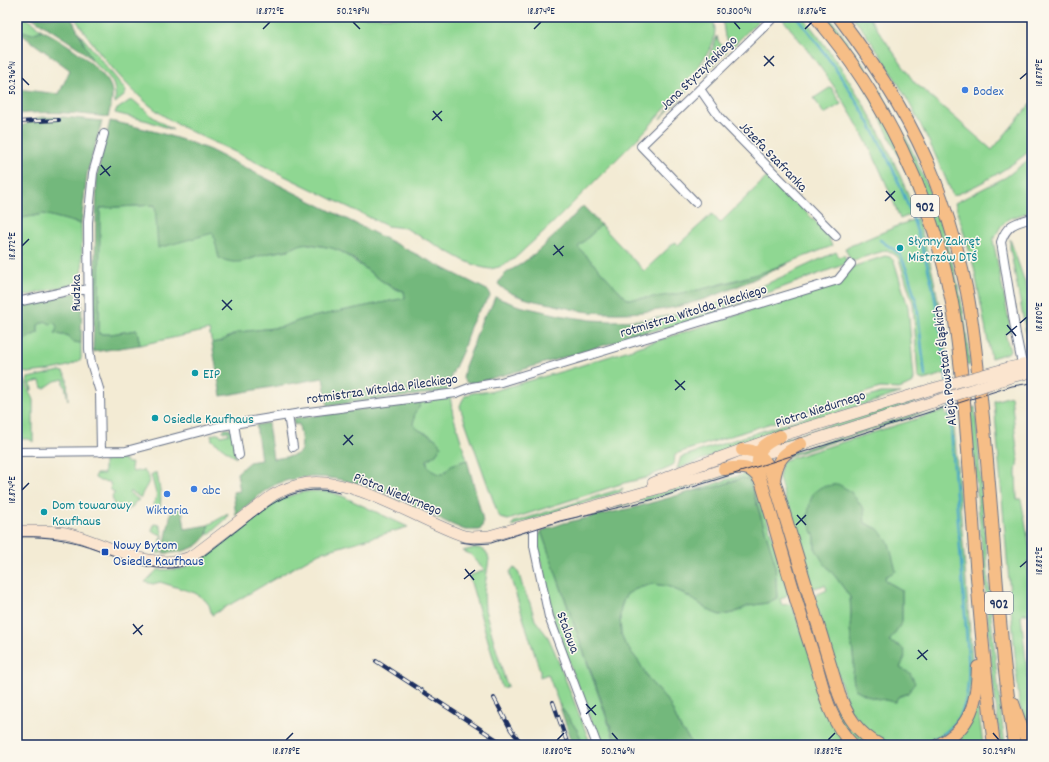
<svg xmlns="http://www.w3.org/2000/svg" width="1049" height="762" viewBox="0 0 1049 762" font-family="Dekko,sans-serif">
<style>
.green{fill:#8fd792;stroke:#558378;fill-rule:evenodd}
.forest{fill:#73b87c;stroke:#47746d}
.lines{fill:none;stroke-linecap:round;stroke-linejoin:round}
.stream{stroke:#48a6c7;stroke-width:2.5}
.street-casing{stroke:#677187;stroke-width:10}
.secondary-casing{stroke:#677187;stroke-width:12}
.primary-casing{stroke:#677187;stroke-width:14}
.street{stroke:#fff;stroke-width:8}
.secondary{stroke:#fbe5cf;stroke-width:11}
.primary{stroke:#f6be87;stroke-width:12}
.tram{stroke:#1b2f5e;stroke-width:1}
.rail-casing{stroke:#1b2f5e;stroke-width:4}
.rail{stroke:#fbf7ec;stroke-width:2.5;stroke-dasharray:8;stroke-linecap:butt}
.secondary-bridge-casing{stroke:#677187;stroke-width:12;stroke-linecap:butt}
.secondary-bridge{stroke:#fbe5cf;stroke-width:11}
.ticks{fill:none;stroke:#1b2f5e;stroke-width:1.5}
.shop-dot{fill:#3f7fe0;stroke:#fbf7ec;stroke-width:1.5}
.culture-dot{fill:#0f9aa8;stroke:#fbf7ec;stroke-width:1.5}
.transit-dot{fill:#1a4fb4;stroke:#fbf7ec;stroke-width:1.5}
.labels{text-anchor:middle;stroke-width:3;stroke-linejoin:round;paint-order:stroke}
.shield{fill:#fbf7ec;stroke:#5e6b89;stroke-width:1}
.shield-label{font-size:13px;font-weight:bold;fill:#1b2f5e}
.street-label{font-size:14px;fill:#1b2f5e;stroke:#fbf7ec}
.shop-label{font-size:14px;fill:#366cbe;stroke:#fbf7ec;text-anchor:start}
.culture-label{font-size:14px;fill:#0d838f;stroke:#fbf7ec;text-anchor:start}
.transit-label{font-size:14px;fill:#164399;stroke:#fbf7ec;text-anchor:start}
.neatline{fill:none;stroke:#1b2f5e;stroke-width:1.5}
.ticks-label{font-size:10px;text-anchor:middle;fill:#1b2f5e}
</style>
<rect width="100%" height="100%" fill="#fbf7ec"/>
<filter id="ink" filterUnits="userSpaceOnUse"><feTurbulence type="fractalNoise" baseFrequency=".025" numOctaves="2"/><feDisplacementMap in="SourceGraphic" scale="8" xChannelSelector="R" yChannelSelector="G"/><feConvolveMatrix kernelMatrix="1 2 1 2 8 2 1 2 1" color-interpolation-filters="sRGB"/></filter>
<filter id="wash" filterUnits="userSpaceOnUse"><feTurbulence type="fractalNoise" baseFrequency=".012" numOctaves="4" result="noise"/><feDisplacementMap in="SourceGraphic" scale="16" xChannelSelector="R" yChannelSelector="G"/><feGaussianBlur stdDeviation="0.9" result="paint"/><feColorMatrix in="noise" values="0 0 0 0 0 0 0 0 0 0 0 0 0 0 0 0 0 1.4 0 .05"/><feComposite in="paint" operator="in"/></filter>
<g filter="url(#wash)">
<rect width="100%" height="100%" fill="#f3ebd4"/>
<!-- green -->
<g class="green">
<polygon points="17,17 24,17 42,30 32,34 23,31 17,31"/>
<path d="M74,17H713L715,29L714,40L710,49L699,66L670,103L645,131L555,221L514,259L499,267L490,269L480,267L463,260L405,228L387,226C338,202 289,178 239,154C213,141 185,131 161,114C126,89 98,52 74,17Z"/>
<polygon points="722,17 762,17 732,47 725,37"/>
<path d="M781,17H803C851,76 889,142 915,213L900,219C883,172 861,127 833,85C817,62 799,39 781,17Z"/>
<path d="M824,17H830L832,21C897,107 938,190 960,296C965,319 967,342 970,365L967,366L956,296L945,253L845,44Z"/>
<path d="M853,17H869L914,82L992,150L1032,102V149C1008,169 982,184 953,196C927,132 895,71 853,17Z"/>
<path d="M79,33L124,88L126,92L124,96L115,103C117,78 107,77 93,61C86,54 83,41 79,33Z"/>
<path d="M717,36L718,41L727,51L660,119C678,97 711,62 717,36Z"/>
<polygon points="831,87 841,104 824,114 814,98"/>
<polygon points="133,100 153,117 173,130 148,121 115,113 116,110 129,101"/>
<polygon points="1032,157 1032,211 1008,219 1001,226 993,240 1011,331 1005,334 1010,350 1008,353 991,358 974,267 955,203 1006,177"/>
<polygon points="769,175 831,237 829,239 832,246 761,273 692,292 655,298 627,299 578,247 601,225 644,271 675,242 678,245 712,214 720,223"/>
<polygon points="155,205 214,233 219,258 248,260 264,254 289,250 302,243 309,244 332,248 342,252 386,284 398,290 404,291 405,298 303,319 282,327 239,332 221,341 212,343 209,330 140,345 137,330 111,334 99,334 100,208"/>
<polygon points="44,214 81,224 83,284 75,284 17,298 17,219"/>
<path d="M917,218C934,268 942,319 949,372L924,380L918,378L913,303L899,259L897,256L887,250L851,261L845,248Z"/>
<polygon points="1010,239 1030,297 1032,297 1032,347 1027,338 1010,248"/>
<path d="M836,252L839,257L844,255L848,263L681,325L648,332L650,328V322L644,320C662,317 680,314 698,309C746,296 791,272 836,252Z"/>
<polygon points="885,256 890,257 894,261 908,307 914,379 912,384 899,389 880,388 675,454 674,464 671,467 645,478 624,483 508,520 501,518 498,514 462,413 460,406 462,401 465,396 472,393 493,391 567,370 839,282 852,267"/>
<path d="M45,321L55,322L61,335H67L73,342L81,343V359C70,369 43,371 28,373L23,372L17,364V340L19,341C28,340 30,335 38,333V325Z"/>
<path d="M60,371L63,372L67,378L68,400C66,394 67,388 63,383H64V379L55,381L45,388H42L40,381L31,383L32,390L31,391L27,381L28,378Z"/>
<polygon points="21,379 25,382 33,400 33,442 29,439 21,439 17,436 17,380"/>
<polygon points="943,389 943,394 765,451 770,444"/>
<polygon points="881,393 900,393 743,444 677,469 681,457"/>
<path d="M450,396L453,415L467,460L454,464L443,474C435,474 426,469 427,460L436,454L441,446C434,433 421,434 413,425L415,412L419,408L421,401Z"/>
<polygon points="1011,396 1018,458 1016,472 1017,499 1021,499 1032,560 1030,562 1026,563 1032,597 1032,614 1024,614 1025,612 1021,616 1032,714 1032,744 1019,703 994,401"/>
<polygon points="944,404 944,406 786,457 792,453"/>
<polygon points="975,407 992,626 1001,714 1005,745 1001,745 993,681 970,408"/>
<path d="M945,410L946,416L953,414L973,673L969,702L959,723L938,741L928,745H890L881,742L875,738L849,709L814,599L816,595L827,590L825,585L814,588L810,586L779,478L782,461ZM865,523L878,529L885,577L886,581L902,590V622L888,642L899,645L905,657L900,668L908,693L898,697L895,702L870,697L855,689L853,677L854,663L850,630L851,613L850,597L815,548V537Z"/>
<polygon points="224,429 229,429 232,431 236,458 212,440 211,435 219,433 221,436 229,434 228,431 223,432"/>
<path d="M108,455H115C118,459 123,458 128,463H132L131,468L133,472L143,470L149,477C150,485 142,490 141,498L130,491L129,493L139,500L135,502L132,508H129L127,511L114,507L112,496L115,493L111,490L110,482L100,481L95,478L96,474H104V459Z"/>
<polygon points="765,467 833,688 871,745 857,745 837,717 761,468"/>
<polygon points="733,471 733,473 651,499 599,510"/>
<path d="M154,473H157C159,486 163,498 159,510H158L153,504L157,497L151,475Z"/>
<polygon points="744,474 748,474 755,480 789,593 784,598 780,599 782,605 789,604 792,605 846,745 694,745 681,729 669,703 649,680 639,662 625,644 621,634 620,617 620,611 624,599 627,594 636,589 652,584 667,586 683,593 712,612 720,615 734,613 748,606 767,603 777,598 775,563 752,486 748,479 742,478 716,487 693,491"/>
<polygon points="623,488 620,492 511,526 514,522"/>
<path d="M317,491L331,492L342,496L408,527L319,553L212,615L209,605L205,600L195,593L160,582L153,584L145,582L157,570L181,569L197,562L208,556L269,507C283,497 299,491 317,491Z"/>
<polygon points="228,514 226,519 208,535 208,525"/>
<polygon points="154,524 160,525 163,535 161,553 157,553 156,551 162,535 152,531"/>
<polygon points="541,531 616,745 600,745 554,621 537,544 538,537"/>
<path d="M474,548C482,548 487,550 489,559L484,592L485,610L505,680L508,686L502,688L469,576L485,570L470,554L463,551Z"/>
<polygon points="513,568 516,569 519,574 523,588 530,603 535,620 548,637 554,650 591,745 584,745 577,730 559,704 548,674 540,677 540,671 510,576 510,572"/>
<polygon points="978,707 983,745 946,745"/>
</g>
<!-- forest -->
<g class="forest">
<polygon points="31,17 71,17 92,60 79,48"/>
<path d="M42,30C67,43 89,58 107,80C116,92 111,104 108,117C77,113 48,111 17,114V89L59,94L70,70L17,31H23L32,34Z"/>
<polygon points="41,117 64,117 102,121 87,174 81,224 44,214 17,219 17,126 24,125"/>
<path d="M110,121C144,128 178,137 210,150L489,291L490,297L477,313L470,327L463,350L451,376L450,391L328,406L323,378L221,396L212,343L221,341L239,332L282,327L303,319L405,298L404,291C381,286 363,263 342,252C333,247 320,246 310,244C302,242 297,247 290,249C282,252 274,251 266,254C246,259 240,267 219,258L213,233L158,248L155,205L100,208L99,334H111L137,330L140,345L93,352L97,175Z"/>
<path d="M583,206L601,225L578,247L627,299C683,297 735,282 788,264C757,277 727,293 695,302C662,312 625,315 590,312C577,311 564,307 551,304C534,301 511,297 498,284C502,273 512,270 521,264C544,248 564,226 583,206Z"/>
<path d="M74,293L79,295L82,301L81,343L73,342L67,335H61L55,333L57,327L55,323L50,324L45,321L38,325V333C30,335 28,340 18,341L17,340L18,307L25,304Z"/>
<polygon points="495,297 519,306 564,316 591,320 610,321 644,320 650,322 650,328 648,332 518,371 474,383 467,383 463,379 465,366 473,346 479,327 484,316 491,307"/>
<path d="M421,401L419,408L415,412L413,425C421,434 434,433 441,446L436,454L427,460C426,469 435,474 443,474L451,465L467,460L482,516L483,524L480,530H465C409,508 345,462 282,482C266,487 248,504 236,516L233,492L240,491L237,473L249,462L261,460L256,425L268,423L273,459C305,454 304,456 299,424L294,425L293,419L296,418Z"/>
<polygon points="742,478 748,479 750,483 772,552 775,563 777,598 767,603 748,606 734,613 720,615 712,612 683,593 667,586 652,584 636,589 627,594 624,599 621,607 620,617 621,634 625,644 639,662 649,680 669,703 681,729 694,745 617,745 541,531 564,523 636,507 693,491 716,487"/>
<path d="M838,484L850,491L864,509L865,523L878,529L889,543L896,571L885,577L886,581L902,590V622L889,642C907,648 908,651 900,668L910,673L915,683L908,693L898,697L895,702L870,697L855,689L853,677L854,663L850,630L851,613L850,597L838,580L823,562L815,548V537L807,519L810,502L813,493L821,487Z"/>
<path d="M182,508L185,529L208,525C210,547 180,554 163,553L171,512L176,509Z"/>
<polygon points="559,704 577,730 584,745 573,745"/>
</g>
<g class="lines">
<!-- stream -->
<g class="stream">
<path d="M797,17C874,113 926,217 942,340C943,354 946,368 947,382"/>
<polyline points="880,240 900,254 908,273 917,305 925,376"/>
<polyline points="894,744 902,745"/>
<path d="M912,745C964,737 971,701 968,655L949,401"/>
</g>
</g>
</g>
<g filter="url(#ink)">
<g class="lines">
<defs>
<g id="street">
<polyline points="700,89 720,118 836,236"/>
<polyline points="695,202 641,146 774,17"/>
<polyline points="17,302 72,290 88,290"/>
<path d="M1023,369L1016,334L1001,242C1007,224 1015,223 1032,218"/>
<polyline points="288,415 293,447"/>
<polyline points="234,424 239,455"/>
<polyline points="17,452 126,451 221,426 301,413 456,393 472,387 501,382 838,280 851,264"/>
<polyline points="101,452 100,392 91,363 89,349 88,222 93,173 104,134"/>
<polyline points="532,524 534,529 534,546 549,617 597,745"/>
</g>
<g id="secondary">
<polyline points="1008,368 1032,363"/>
<polyline points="1011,377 1032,372"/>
<polyline points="653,483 680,472 780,436 932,389"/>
<path d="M17,531C33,531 50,530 66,533C106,542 154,576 194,555L273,495C284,489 295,485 308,483C358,478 417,520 464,536L471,537L489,536L709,474L724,469L758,455L801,444L933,402"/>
</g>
<g id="primary">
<path d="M816,17C884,97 931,195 951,298C956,322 958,346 961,370C965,410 968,449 971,489C976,574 983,660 994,745"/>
<path d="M839,17C876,66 912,120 934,178C948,215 959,253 967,292C972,318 975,345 978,372C984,421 988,471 992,520C997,595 1004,670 1014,745"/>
<path d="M780,436C762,446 759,446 757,468C777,531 793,594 814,657C823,687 829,722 853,745"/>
<path d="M742,450C745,450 749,450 752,451C764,454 770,470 774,480L839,694C847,716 858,734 880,745"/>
<path d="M724,469C740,467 751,465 760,480"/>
<path d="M774,480C777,459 783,453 801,444"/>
<polyline points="1013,703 1022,729 1029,745"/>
<path d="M938,745C972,728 977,701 978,667"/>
</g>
</defs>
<!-- street casing -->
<use href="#street" class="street-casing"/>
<!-- secondary casing -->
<use href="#secondary" class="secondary-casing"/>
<!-- primary casing -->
<use href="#primary" class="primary-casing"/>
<!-- street -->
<use href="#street" class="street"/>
<!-- secondary -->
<use href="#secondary" class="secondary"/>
<!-- primary -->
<use href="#primary" class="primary"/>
<!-- tram -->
<g class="tram">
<path d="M17,537C39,536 60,538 81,544C122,556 160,583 201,558C216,547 231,535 245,524C276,499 300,483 340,493"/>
<polyline points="460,542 474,544 491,543 560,521 655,499 1012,386 1032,383"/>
</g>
<defs>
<g id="rail">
<polyline points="17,122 59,120"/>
<polyline points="376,661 505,745"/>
<polyline points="494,698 511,730 523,745"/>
<polyline points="553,702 568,745"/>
</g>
</defs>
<!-- rail casing -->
<use href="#rail" class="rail-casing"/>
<!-- rail -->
<use href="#rail" class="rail"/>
<defs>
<g id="secondary-bridge">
<polyline points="932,389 1008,368"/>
<polyline points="933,402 1011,377"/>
</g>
</defs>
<!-- secondary-bridge casing -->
<use href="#secondary-bridge" class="secondary-bridge-casing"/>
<!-- secondary-bridge -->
<use href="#secondary-bridge" class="secondary-bridge"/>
</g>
</g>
<!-- ticks -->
<path class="ticks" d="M353,22L360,29M734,22L740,29M263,29L270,22M534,29L541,22M805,29L812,22M764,56L774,66M764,66L774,56M22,78L29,85M1020,79L1027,73M433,111L442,121M432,120L442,111M101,165L110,176M100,175L111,166M886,191L895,201M885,201L895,191M554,245L563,256M22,246L29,239M553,255L564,246M222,300L232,310M222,310L232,300M1020,323L1027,317M1007,325L1016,336M1006,335L1017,326M675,380L685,390M675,390L685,381M344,435L353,445M343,445L353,435M22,490L29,483M797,515L806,525M796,525L806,515M1020,567L1027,561M465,569L474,580M464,579L475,570M133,624L142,635M133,634L143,625M918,650L927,660M917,659L928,650M586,704L596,715M586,714L596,705M612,733L618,740M993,733L999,740M286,740L293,733M557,740L564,733M828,740L835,733"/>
<!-- markers -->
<g class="shop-dot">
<circle cx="965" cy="90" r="4"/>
<circle cx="194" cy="489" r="4"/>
<circle cx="167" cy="494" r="4"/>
</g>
<g class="culture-dot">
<circle cx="900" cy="248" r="4"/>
<circle cx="195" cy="373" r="4"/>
<circle cx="155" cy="418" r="4"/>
<circle cx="44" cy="512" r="4"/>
</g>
<rect class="transit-dot" x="101" y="548" width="8" height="8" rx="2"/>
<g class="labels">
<!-- shield labels -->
<g class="shield">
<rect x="911" y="195" width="28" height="22" rx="3"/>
<rect x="985" y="592" width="28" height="22" rx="3"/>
</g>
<g class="shield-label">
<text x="925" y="211">902</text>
<text x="999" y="608">902</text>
</g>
<!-- street labels -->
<g class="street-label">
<text transform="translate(698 72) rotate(-44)" y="5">Jana Styczyńskiego</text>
<text transform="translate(774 156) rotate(46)" y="5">Józefa Szafranka</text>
<text transform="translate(75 293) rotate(-90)" y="5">Rudzka</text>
<text transform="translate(693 310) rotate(-17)" y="5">rotmistrza Witolda Pileckiego</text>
<text transform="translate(944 366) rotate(-97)" y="5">Aleja Powstań Śląskich</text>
<text transform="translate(382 388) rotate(-8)" y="5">rotmistrza Witolda Pileckiego</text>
<text transform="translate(820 408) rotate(-18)" y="5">Piotra Niedurnego</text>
<text transform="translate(398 493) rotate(22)" y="5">Piotra Niedurnego</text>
<text transform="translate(569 632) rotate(70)" y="5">Stalowa</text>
</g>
<!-- shop labels -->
<g class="shop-label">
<text x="973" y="95">Bodex</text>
<text x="202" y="494">abc</text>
<text x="167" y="514" text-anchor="middle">Wiktoria</text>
</g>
<!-- culture labels -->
<g class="culture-label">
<text x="908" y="245">Słynny Zakręt<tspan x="908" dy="16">Mistrzów DTŚ</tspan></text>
<text x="203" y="378">EIP</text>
<text x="163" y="423">Osiedle Kaufhaus</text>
<text x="52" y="509">Dom towarowy<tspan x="52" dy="16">Kaufhaus</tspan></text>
</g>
<!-- transit labels -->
<g class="transit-label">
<text x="113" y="549">Nowy Bytom<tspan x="113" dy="16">Osiedle Kaufhaus</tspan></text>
</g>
</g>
<!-- margin -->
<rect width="1049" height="762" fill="none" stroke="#fbf7ec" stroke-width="44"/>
<rect x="22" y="22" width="1005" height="718" class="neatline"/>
<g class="ticks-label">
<text x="270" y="14">18.872°E</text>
<text x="353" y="14">50.298°N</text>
<text x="541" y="14">18.874°E</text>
<text x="734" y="14">50.300°N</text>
<text x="812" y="14">18.876°E</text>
<text transform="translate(1038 73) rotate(-90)" y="4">18.878°E</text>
<text transform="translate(11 78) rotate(-90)" y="4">50.296°N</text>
<text transform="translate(11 246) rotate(-90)" y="4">18.872°E</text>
<text transform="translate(1038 317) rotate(-90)" y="4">18.880°E</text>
<text transform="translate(11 490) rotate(-90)" y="4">18.874°E</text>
<text transform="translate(1038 561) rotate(-90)" y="4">18.882°E</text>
<text x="286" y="754">18.878°E</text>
<text x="557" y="754">18.880°E</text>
<text x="618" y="754">50.296°N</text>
<text x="828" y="754">18.882°E</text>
<text x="999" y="754">50.298°N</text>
</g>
</svg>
